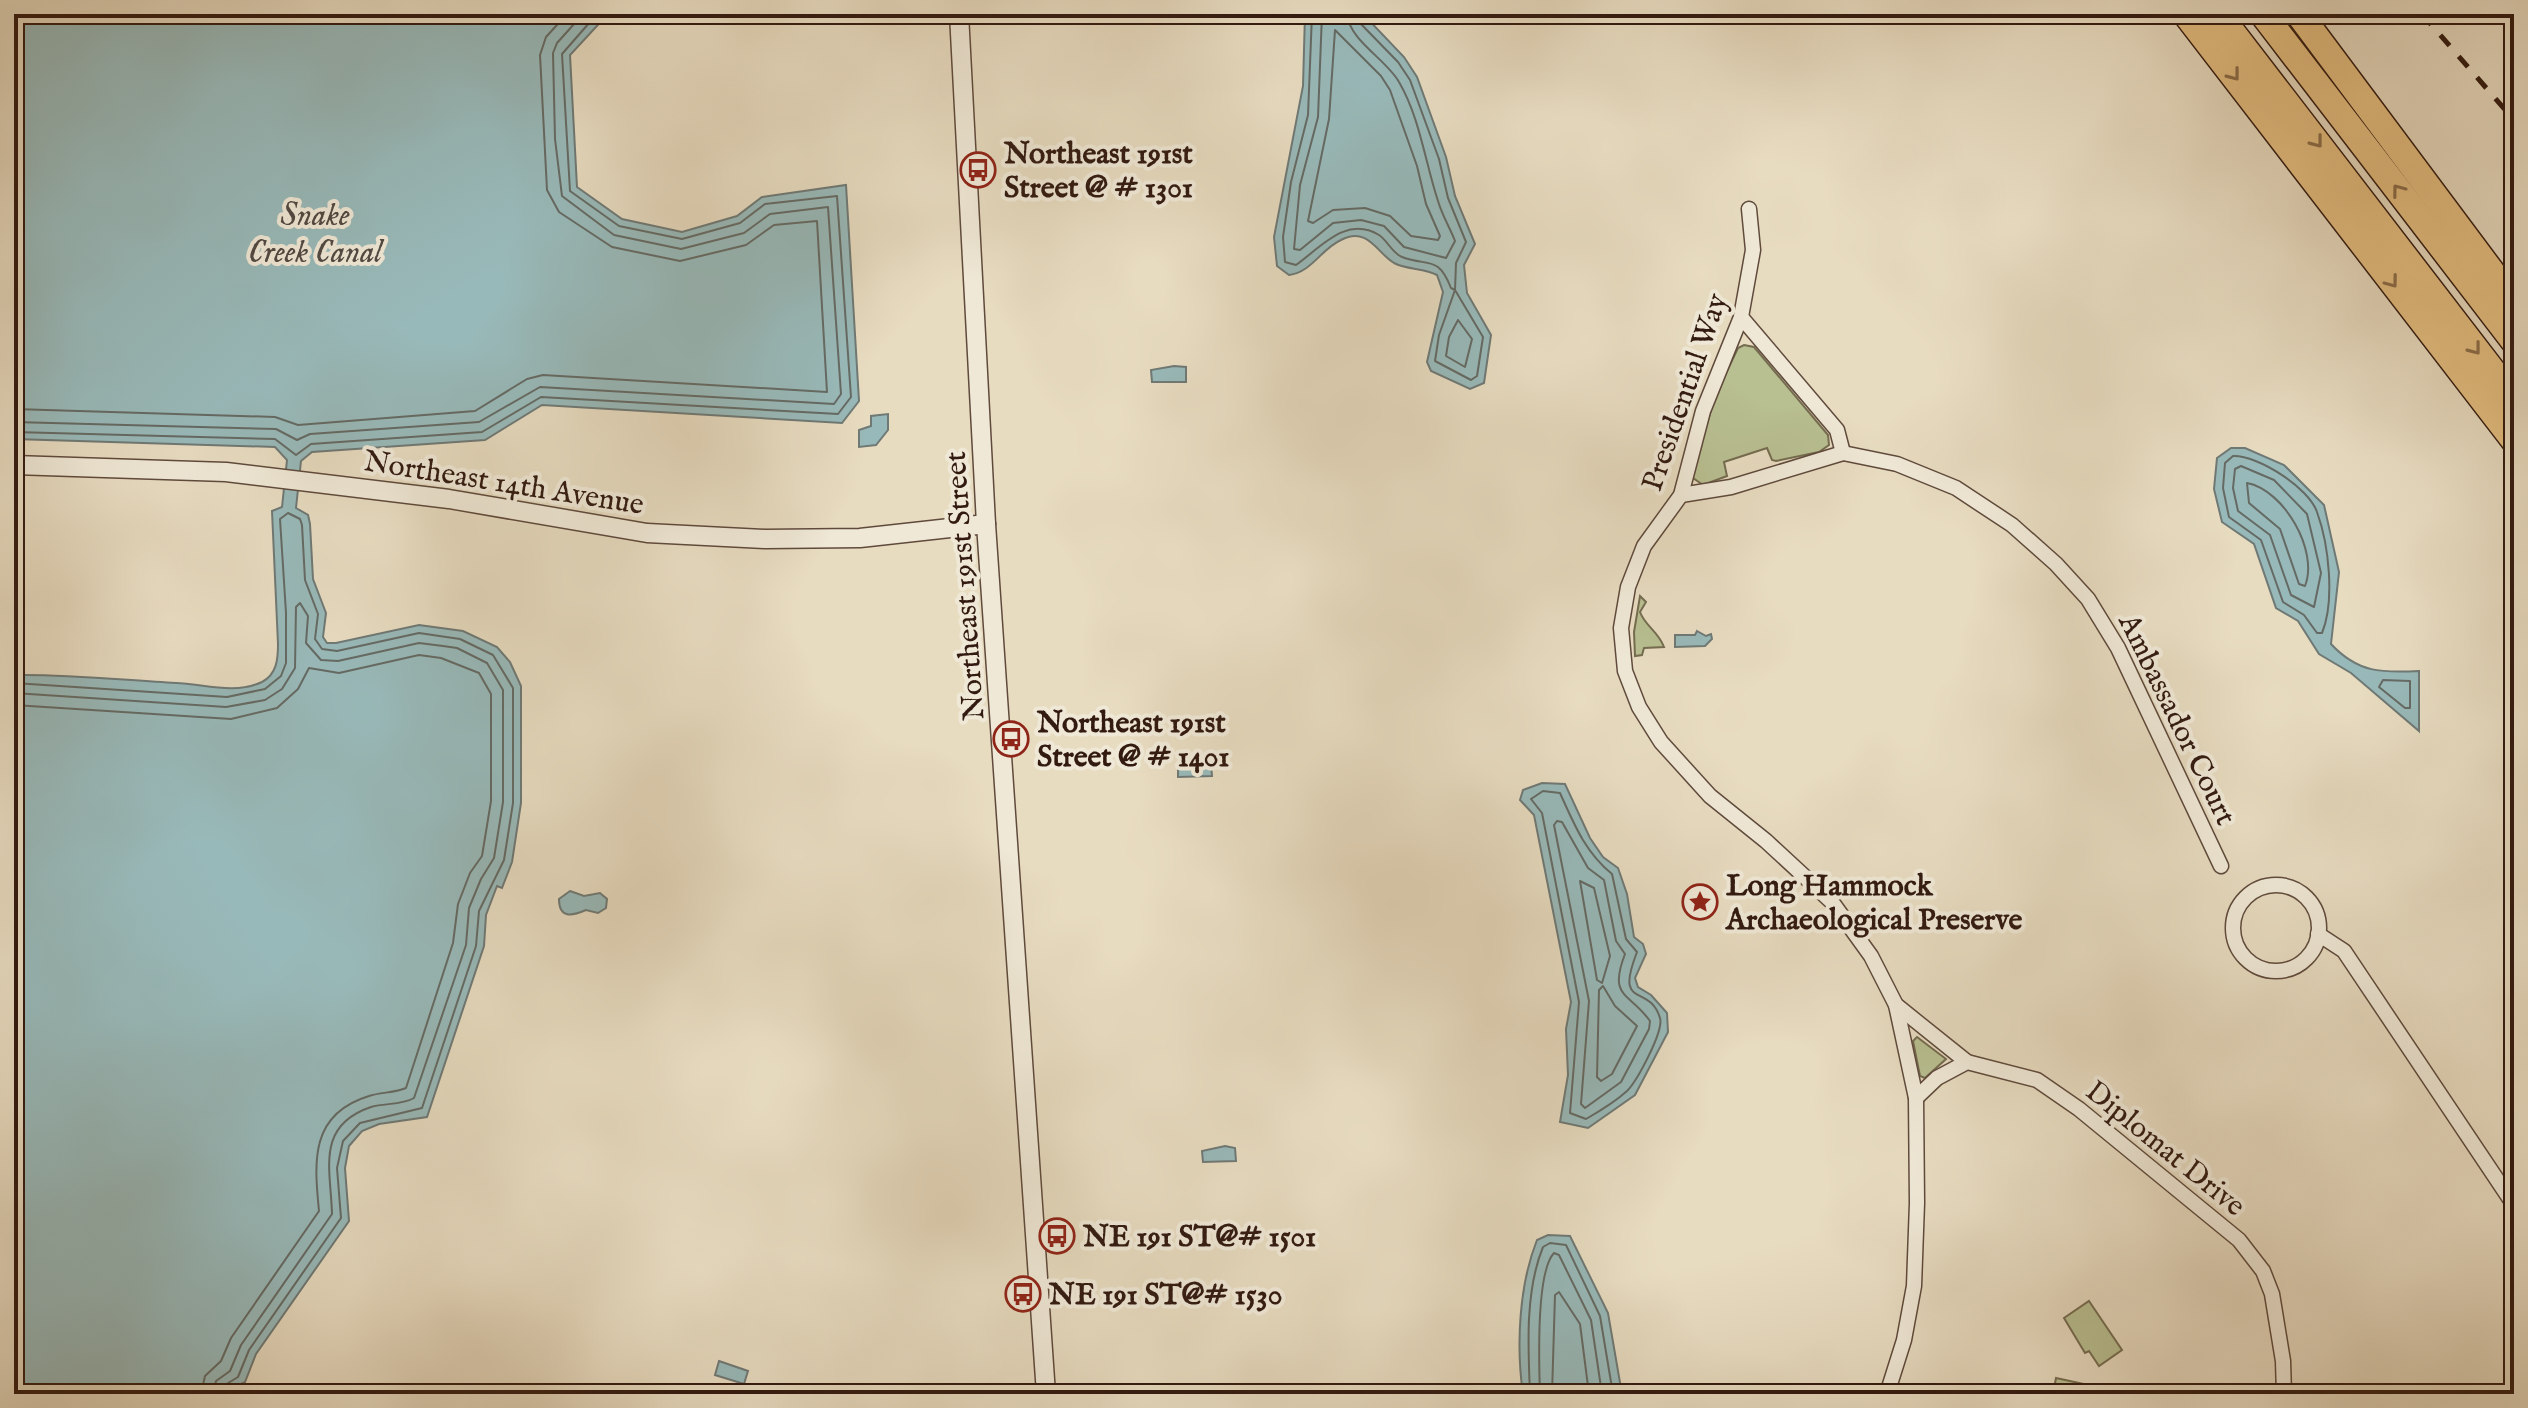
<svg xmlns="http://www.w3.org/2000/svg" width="2528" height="1408" viewBox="0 0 2528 1408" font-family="'IM FELL English',serif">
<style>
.green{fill:#b8bf91;stroke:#756c50;stroke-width:2}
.water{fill:#98b9b9;stroke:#6f7975;stroke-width:2}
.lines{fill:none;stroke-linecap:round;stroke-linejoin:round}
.shore{stroke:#656a64;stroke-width:2}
.minor-casing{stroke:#5f4a3c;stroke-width:17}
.tertiary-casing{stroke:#5f4a3c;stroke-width:21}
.motorway-casing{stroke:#321a10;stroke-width:29}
.minor{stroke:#efe8d6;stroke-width:14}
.tertiary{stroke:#efe8d6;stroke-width:18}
.motorway{stroke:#e4be80;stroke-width:26}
.rail{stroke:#321a10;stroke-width:5;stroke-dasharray:14 14;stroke-linecap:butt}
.oneway{stroke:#8b6c48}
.labels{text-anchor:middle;stroke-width:8;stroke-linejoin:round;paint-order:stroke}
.poi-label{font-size:30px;font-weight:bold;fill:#321a10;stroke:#efe8d6;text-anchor:start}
.street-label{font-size:30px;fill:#321a10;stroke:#efe8d6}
.water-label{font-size:32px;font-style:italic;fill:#514a43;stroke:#efe8d6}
</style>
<rect width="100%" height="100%" fill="#e7dbc0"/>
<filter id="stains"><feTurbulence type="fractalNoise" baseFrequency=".0025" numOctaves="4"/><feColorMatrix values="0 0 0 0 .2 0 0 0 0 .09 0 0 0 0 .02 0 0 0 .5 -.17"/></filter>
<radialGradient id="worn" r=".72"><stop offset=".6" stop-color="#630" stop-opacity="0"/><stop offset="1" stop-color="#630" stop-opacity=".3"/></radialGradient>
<!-- green -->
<g class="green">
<polygon points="1744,345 1754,347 1828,435 1829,445 1819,452 1776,461 1772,460 1767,448 1724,462 1727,476 1703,485 1693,478 1693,469 1716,394 1738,348"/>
<path d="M1640,596L1646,602L1640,612C1645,626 1658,631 1664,647L1644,648L1642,655L1635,656L1634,632Z"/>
<polygon points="1917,1037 1946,1059 1925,1078 1920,1076 1913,1041"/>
<polygon points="2089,1301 2122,1350 2099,1366 2089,1351 2085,1353 2064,1318"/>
<polygon points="2056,1378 2130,1394 2053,1394"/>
</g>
<!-- water -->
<g class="water">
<path d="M14,14H608L570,55L577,187L622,219L682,232L737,216L762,197L846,185L859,401L842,423L542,405L485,440L312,452L301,461L296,508L308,515L310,524L313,579L326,613L323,637L327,643H336L419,625L463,631L497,647L510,662L521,686V803L512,862L502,888L497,886L486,915L484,946L427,1117L379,1124L362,1131L349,1146L345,1168L349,1221L256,1354L245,1382L221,1394H14V675C68,674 122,680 176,683C204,684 234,695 262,682C277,674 278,659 278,644L272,511L282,507L287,460L275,447L14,439Z"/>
<path d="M1305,14H1363L1404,57L1417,77L1446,157L1455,196L1475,244L1464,265L1467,293L1491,335L1484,383L1470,389L1431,371L1427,362L1443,292L1437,275C1424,268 1407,270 1394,263C1377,253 1368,226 1341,240C1321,249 1312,272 1289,275L1277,266L1274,237L1303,86Z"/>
<polygon points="1174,366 1186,367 1186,382 1152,382 1151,370"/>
<polygon points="888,414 888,430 876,445 859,447 859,430 871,426 871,416"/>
<path d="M2231,448H2245L2284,465L2324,505L2339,572L2331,644C2358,673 2382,673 2419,671V731L2351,673L2319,654L2298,621L2276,608L2254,544L2222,522L2214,489L2217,458Z"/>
<polygon points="1697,631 1706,636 1711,634 1712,639 1705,646 1675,647 1675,635 1695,635"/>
<polygon points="1201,762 1211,763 1212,776 1178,777 1178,766"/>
<polygon points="1542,783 1565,784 1590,838 1603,857 1618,868 1627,894 1634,937 1643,944 1646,954 1635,978 1638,987 1651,995 1667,1013 1668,1032 1635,1095 1588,1128 1560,1122 1568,1075 1566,1029 1571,1002 1534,815 1520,800 1523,790"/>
<path d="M570,891L584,896L600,893L607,899L606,908L598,913L586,910C572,916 559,919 559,899Z"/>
<polygon points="1225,1146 1235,1148 1236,1161 1203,1162 1202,1151"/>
<path d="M1548,1235L1570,1236L1608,1313L1622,1394H1523C1516,1346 1519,1285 1537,1240Z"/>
<polygon points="719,1361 748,1371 744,1384 715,1375"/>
</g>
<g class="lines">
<!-- shore -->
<g class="shore">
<path d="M1312,14L1308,115L1291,182L1283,237L1285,262L1296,265C1320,248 1346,215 1379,235C1388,241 1392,253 1402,257C1429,267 1438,255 1451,288L1455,290L1456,263L1466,242L1448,198L1439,159L1410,80L1398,62L1359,22L1358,14"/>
<path d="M1322,14L1318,117L1300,185L1294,249L1300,250L1333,223L1361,220L1384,226L1404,247L1446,258L1455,241C1450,228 1442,215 1438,201C1425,162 1420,118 1399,82C1387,60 1349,40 1347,14"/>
<polygon points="1335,30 1381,76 1390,90 1417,166 1426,204 1440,236 1438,240 1411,236 1390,216 1365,208 1333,210 1313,223 1308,221 1329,119"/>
<polygon points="1455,290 1483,337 1477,376 1471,380 1435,361 1439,335"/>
<polygon points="1458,320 1472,339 1465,367 1446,356 1449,337"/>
<polyline points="14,409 275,417 298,425 475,411 527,379 543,375 827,392 817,221 774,225 746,245 680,261 612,247 559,212 547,190 540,55 546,37 567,14"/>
<polyline points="14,422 276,429 297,440 310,434 479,422 540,387 834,404 841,394 828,207 770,214 744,233 681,249 614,235 562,196 555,139 553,53 557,43 583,14"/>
<polyline points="14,432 275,439 296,455 311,444 482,432 541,397 838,414 851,397 837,196 765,204 740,223 682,239 619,226 570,191 562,54 597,14"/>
<path d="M2233,456C2258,455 2309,488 2317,512C2329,545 2335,601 2322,633H2317L2304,615L2283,602L2261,540L2229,517L2223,488L2225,463Z"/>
<polygon points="2241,466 2274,480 2307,514 2321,573 2314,607 2291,595 2270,535 2238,511 2233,488 2235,469"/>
<path d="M2247,483C2284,490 2319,551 2305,586L2299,584L2280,529L2249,503Z"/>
<polygon points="2383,680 2410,681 2410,708 2405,708 2379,687"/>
<polyline points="14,683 227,697 265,689 281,676 286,663 286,613 280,519 288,513 300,519 302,525 305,580 318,614 315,639 322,649 337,651 419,633 460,639 493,655 513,688 513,803 504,860 479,911 476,946 422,1108 360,1123 343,1141 337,1168 341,1218 249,1350 238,1377 225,1385 223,1394"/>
<path d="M14,693L226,707L265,700L282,689L295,668L296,607L300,603L308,616L306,643L321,660L338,661L419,643L443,646L457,648L487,663L503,690V802L494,858L481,879L469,908L466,945L414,1098C402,1105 385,1103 371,1107C315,1126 331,1170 332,1214L241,1345L230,1371L216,1381L213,1394"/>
<path d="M14,705L231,719L277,708L298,689L309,668L339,673L419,655L441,658L479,673L491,694V801L482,856L470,873L458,904L453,943L406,1088C395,1093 381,1092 369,1096C310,1114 314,1161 319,1211L231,1338L221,1361L205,1376L201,1394"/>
<path d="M1543,791L1560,793C1574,824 1585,852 1612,874L1626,939L1637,952C1614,1011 1649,982 1660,1018C1664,1031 1637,1081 1627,1091C1616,1101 1600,1111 1586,1119L1570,1113L1579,1002L1542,813L1531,799Z"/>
<path d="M1557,821L1562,822L1588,868L1604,880L1616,941L1625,954C1608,998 1629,992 1650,1021L1649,1029L1621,1082L1585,1108L1581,1104L1589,1001L1554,825Z"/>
<polygon points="1580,881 1594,888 1610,956 1602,983 1597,980"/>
<polygon points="1603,986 1615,1006 1637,1026 1612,1074 1601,1081 1597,1077 1599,990"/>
<path d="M1530,1394C1528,1347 1525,1291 1543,1247L1550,1243L1566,1245L1600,1316L1613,1394"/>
<path d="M1540,1394C1539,1366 1536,1272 1554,1253L1559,1255L1591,1320L1602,1394"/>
<polyline points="1552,1394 1555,1295 1559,1292 1580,1324 1589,1394"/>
</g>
<defs>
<g id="minor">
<polyline points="1749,209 1753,250 1741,317 1703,411 1681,495 1644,546 1628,587 1621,628 1625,671 1639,707 1661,742 1710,796 1766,841 1832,902 1871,956 1896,1005 1967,1062"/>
<polyline points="1741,317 1837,430 1843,453"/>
<polyline points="1681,495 1731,487 1843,453 1897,464 1956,488 2012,525 2056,564 2088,599 2118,648 2221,866"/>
<circle cx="2276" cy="928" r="43"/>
<polyline points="2318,934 2344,951 2514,1205"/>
<polyline points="1916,1098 1937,1078 1967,1062 2037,1080 2079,1109 2239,1240 2263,1271 2272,1294 2283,1361 2284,1394"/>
<polyline points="1887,1394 1904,1340 1914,1286 1917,1203 1916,1098 1896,1005"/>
</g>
<g id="tertiary">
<polyline points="959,14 986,524 1046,1394"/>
<polyline points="14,465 226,472 449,499 647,533 765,539 860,538 986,524"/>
</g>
<g id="motorway">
<polyline points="2186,14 2514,440"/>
<polyline points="2218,14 2514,399"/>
<polyline points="2263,14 2514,341"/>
<polyline points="2299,14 2514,302"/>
</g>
</defs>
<!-- minor casing -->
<use href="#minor" class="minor-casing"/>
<!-- tertiary casing -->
<use href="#tertiary" class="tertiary-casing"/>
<!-- motorway casing -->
<use href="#motorway" class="motorway-casing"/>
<!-- minor -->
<use href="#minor" class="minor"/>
<!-- tertiary -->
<use href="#tertiary" class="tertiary"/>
<!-- motorway -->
<use href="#motorway" class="motorway"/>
<!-- rail -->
<polyline class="rail" points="2422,14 2514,120"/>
</g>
<!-- one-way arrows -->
<defs><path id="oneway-chevron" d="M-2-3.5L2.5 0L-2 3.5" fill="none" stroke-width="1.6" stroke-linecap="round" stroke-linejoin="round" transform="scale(2)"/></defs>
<g class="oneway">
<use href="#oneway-chevron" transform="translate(2234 75) rotate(52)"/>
<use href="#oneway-chevron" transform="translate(2317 142) rotate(52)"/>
<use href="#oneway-chevron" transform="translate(2398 190) rotate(-127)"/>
<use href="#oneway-chevron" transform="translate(2392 282) rotate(53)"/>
<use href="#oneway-chevron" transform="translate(2475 349) rotate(52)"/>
</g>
<!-- icons -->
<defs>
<symbol id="bus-ring" viewBox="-11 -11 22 22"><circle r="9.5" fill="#efe8d6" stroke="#8f2418" stroke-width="1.5"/><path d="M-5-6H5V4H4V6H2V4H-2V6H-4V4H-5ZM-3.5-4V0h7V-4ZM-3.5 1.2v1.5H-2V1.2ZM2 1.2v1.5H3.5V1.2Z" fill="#8f2418"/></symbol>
<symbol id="sight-ring" viewBox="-11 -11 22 22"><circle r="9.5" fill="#efe8d6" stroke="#8f2418" stroke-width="1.5"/><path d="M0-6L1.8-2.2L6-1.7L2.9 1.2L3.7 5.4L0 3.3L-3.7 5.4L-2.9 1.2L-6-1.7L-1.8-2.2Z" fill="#8f2418"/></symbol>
</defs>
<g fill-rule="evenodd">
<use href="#bus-ring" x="958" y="150" width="40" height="40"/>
<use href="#bus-ring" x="991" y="719" width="40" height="40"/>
<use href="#sight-ring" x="1680" y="882" width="40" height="40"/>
<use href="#bus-ring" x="1037" y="1216" width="40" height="40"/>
<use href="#bus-ring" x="1003" y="1274" width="40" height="40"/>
</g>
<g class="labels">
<!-- poi labels -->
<g class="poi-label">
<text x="1004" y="163">Northeast 191st<tspan x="1004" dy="34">Street @ # 1301</tspan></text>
<text x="1037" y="732">Northeast 191st<tspan x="1037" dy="34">Street @ # 1401</tspan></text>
<text x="1726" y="895">Long Hammock<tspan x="1726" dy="34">Archaeological Preserve</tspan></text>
<text x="1083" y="1246">NE 191 ST@# 1501</text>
<text x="1049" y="1304">NE 191 ST@# 1530</text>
</g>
<!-- street labels -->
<g class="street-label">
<text transform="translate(1684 392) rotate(-71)" y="10">Presidential Way</text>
<text transform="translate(504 482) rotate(9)" y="10">Northeast 14th Avenue</text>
<text transform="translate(964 586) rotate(-94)" y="10">Northeast 191st Street</text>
<text transform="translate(2178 719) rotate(64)" y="10">Ambassador Court</text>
<text transform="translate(2166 1148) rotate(39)" y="10">Diplomat Drive</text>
</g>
<!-- water labels -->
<g class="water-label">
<text x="315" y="225">Snake<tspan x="315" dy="37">Creek Canal</tspan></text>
</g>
</g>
<!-- margin -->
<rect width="2528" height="1408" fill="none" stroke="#e7dbc0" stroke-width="48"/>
<rect x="16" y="16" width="2496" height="1376" fill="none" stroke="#321a10" stroke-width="4"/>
<rect x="24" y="24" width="2480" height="1360" fill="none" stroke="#321a10" stroke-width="2"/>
<rect width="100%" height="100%" filter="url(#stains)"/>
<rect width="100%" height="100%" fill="url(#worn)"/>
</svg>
